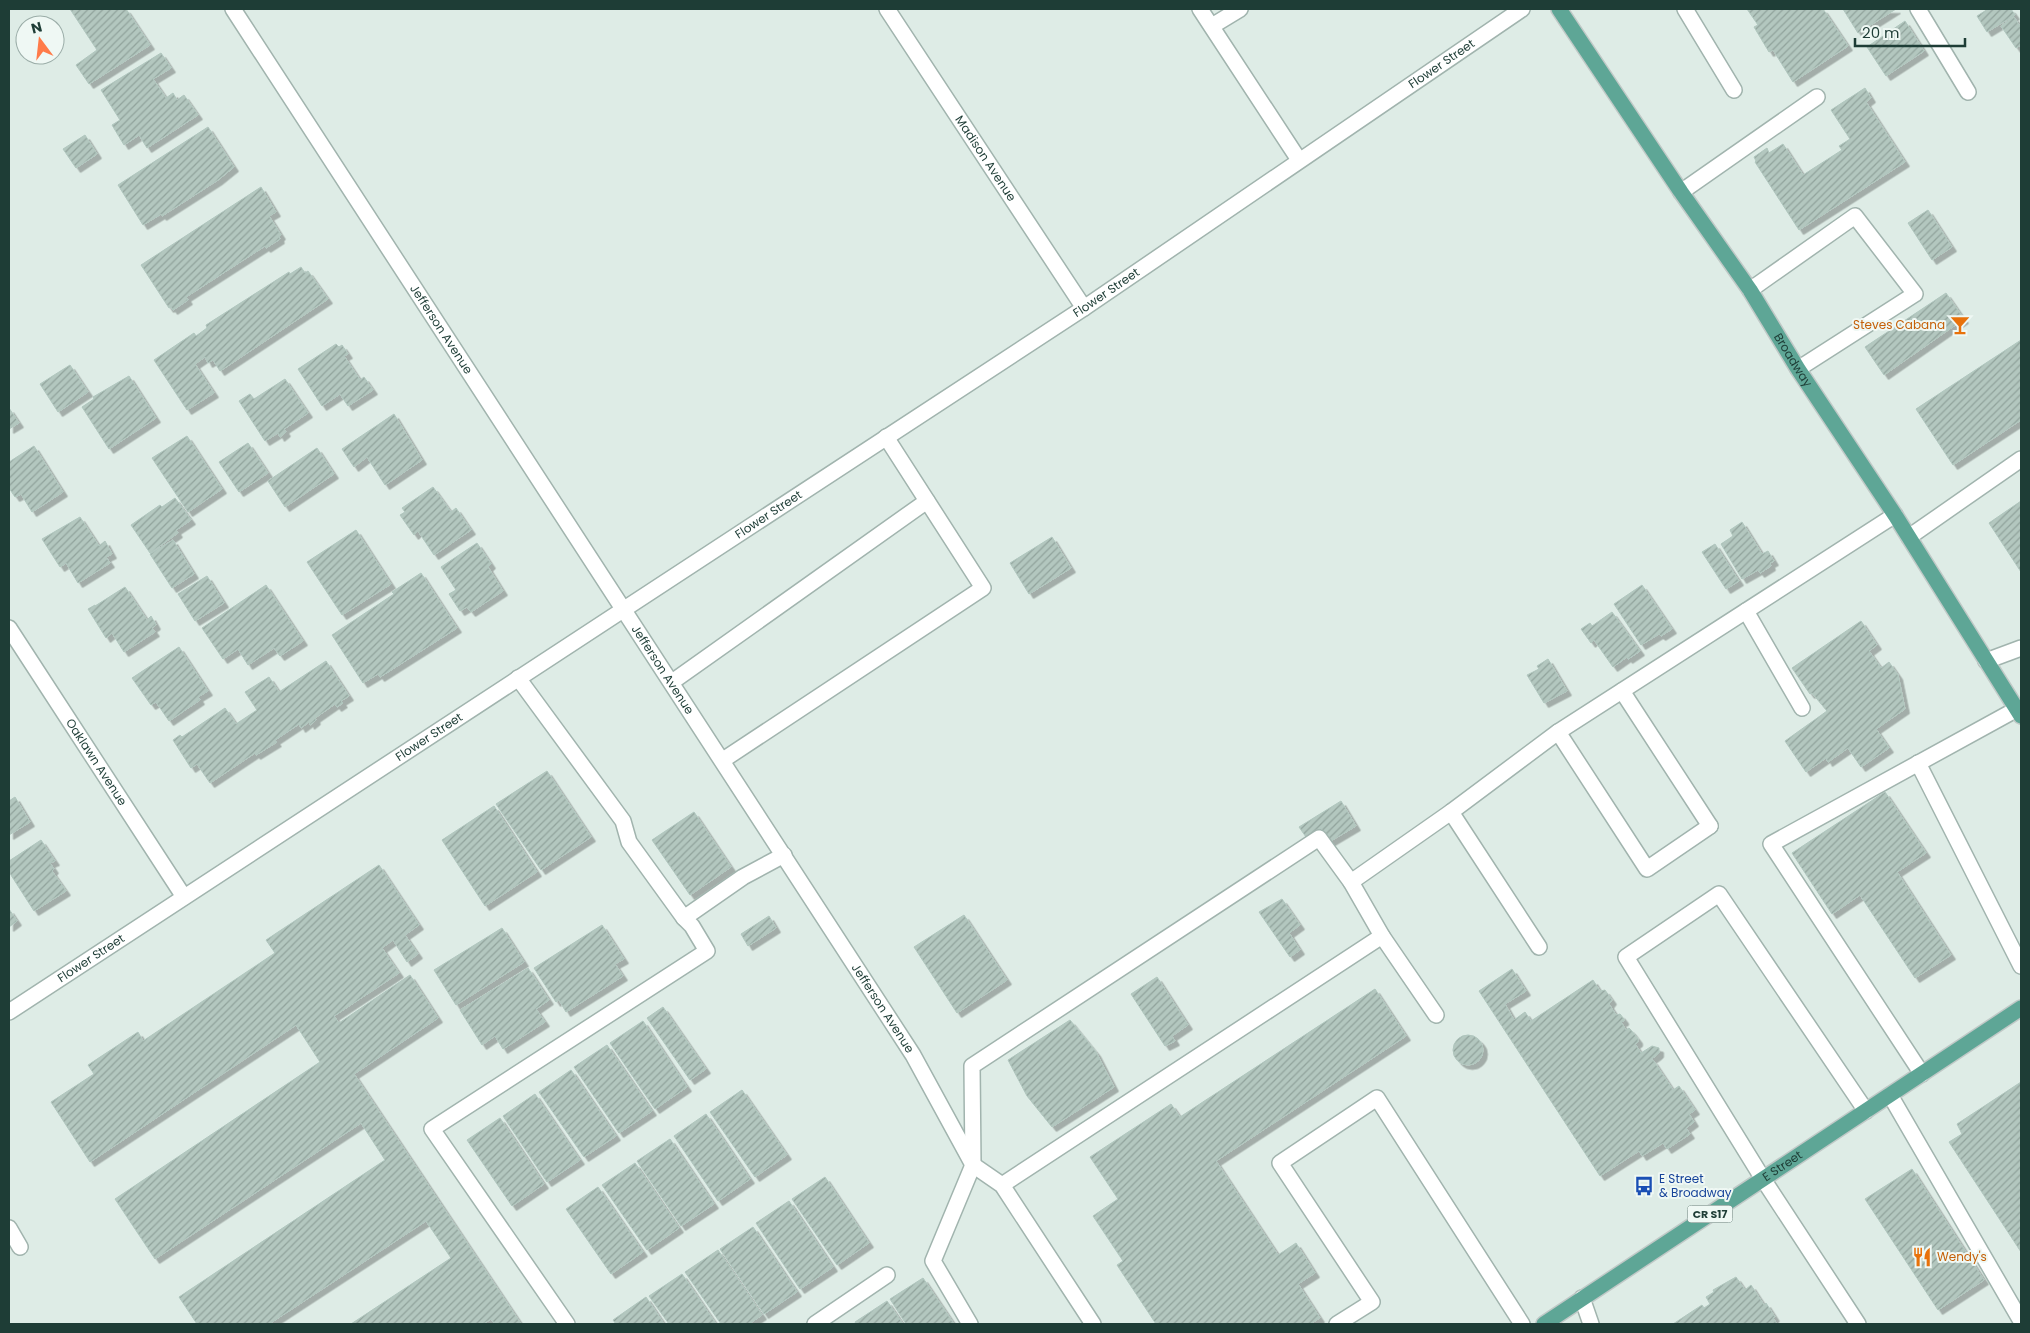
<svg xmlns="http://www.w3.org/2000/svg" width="2030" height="1333" viewBox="0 0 2030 1333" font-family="Poppins,sans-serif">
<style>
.building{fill:url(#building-hatch);stroke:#b0c6be;filter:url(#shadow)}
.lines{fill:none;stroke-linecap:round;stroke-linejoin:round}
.lane-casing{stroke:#a1b4ae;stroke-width:18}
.street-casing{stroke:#a1b4ae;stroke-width:18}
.primary-casing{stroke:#c0c9c7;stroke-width:18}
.lane{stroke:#fff;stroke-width:15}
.street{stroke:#fff;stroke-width:15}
.primary{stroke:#5ea696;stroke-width:15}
.labels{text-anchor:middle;stroke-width:4;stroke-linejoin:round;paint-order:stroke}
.shield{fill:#eff8f4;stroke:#5d756f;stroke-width:1}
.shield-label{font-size:11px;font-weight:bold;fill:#1e3d36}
.street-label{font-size:12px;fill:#1e3d36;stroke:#eff8f4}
.food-label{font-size:12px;fill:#c56008;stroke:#eff8f4;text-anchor:end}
.transit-label{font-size:12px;fill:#164399;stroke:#eff8f4;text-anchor:start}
</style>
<defs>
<pattern id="building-hatch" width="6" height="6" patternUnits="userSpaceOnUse" patternTransform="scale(1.25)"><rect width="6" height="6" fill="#b3c7bf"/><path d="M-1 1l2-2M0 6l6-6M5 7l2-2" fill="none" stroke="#91a39c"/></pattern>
<filter id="shadow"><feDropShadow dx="4.5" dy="4.5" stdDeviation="0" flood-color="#0004"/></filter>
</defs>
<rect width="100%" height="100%" fill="#deece6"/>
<!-- building -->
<g class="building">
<polygon points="70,9 126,9 150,45 89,84 76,65 97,50"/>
<polygon points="1747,9 1823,9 1848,46 1793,82 1773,50 1769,52 1754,27 1758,25"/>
<polygon points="1843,9 1896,9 1858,33"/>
<polygon points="1988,9 2011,9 2015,15 1987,32 1977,16"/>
<polygon points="2014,17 2021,28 2021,45 2016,48 2001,26"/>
<polygon points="1905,21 1924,51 1886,76 1867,47"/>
<polygon points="161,53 171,68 153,79 166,98 173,93 177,100 184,95 198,115 147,148 139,135 124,145 112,125 120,120 101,90"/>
<polygon points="1865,88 1871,98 1866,102 1905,162 1799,230 1755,162 1756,161 1754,157 1767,148 1769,153 1783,144 1803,175 1842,150 1839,146 1850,139 1831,110"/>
<polygon points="208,127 234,167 218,180 162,216 161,214 143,225 118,185"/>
<polygon points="85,135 97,154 76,168 63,149"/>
<polygon points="261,187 276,212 269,216 281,235 279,237 280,239 266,248 265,246 186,297 188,300 173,310 171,307 169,308 141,265"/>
<polygon points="1928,210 1952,247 1932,260 1908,223"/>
<polygon points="301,267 305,273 308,271 328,299 220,371 213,360 208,363 205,357 195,364 214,393 187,410 154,360 194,333 196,336 207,328 206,325 289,272 290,274"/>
<polygon points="1946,293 1964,319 1884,375 1865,347"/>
<polygon points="2021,340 2021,420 1953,465 1916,409"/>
<polygon points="336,344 339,347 342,345 348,354 344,356 360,380 364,377 373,390 348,406 340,394 322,406 298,369"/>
<polygon points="70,365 88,392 58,412 40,384"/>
<polygon points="129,376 156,418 109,449 82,407 94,399 93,397"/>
<polygon points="285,379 308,413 284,429 286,432 280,437 278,433 265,441 239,401 250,394 254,399"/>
<polygon points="9,408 19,423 9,429"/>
<polygon points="394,414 422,460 385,485 367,457 354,467 342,449"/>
<polygon points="187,436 222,489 188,512 152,458"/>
<polygon points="248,443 268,473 239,492 219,462"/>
<polygon points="34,446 63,492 32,512 21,494 15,497 9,488 9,462"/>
<polygon points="317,448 334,474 285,507 268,481"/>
<polygon points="433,487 451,512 456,508 471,530 434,555 418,531 414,535 400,515 405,512 402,508"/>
<polygon points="175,498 191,520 176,530 178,533 150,553 131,525 160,505 162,507"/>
<polygon points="2021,501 2021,572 1989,523"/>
<polygon points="80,517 99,546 105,541 112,554 106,557 110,563 78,583 66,563 60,567 42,539"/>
<polygon points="1742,522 1762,554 1768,551 1774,561 1770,563 1771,566 1760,573 1758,570 1742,579 1721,544 1733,536 1730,530"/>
<polygon points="356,530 391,584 342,615 307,562"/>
<polygon points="1052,537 1071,568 1029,594 1010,563"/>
<polygon points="173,540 194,574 172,588 150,554"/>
<polygon points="477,543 491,564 488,567 503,591 471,612 467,607 460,611 449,594 456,590 441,567"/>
<polygon points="1715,544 1739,581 1726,589 1702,552"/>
<polygon points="421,573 457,628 380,677 378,674 363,683 332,635 394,594 392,592"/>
<polygon points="207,576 224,603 195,621 178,594"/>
<polygon points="266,585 303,641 280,656 274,648 248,665 238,649 223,659 202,628"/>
<polygon points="1642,585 1672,629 1661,636 1659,634 1641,645 1614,604"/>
<polygon points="125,587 147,620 151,616 156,625 152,628 155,632 124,652 112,633 106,638 88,609 95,605 95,606"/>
<polygon points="1612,612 1640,651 1628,659 1627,657 1613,667 1594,640 1591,643 1581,629 1590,623 1592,626"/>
<polygon points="1861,621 1877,645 1869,651 1881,668 1889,662 1898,675 1905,709 1876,729 1889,748 1861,767 1848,748 1828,762 1826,758 1806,772 1785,741 1827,711 1812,693 1810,694 1792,668"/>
<polygon points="179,647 208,691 198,697 200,700 169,721 156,702 151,705 132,678"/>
<polygon points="1548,659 1567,691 1544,703 1527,675 1539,669 1537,666"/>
<polygon points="326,661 349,696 341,701 343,703 337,707 335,704 315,718 316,720 310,725 309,722 301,728 299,724 275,740 277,742 256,755 255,753 210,783 197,764 191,768 173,740 180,735 182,737 225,708 236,724 257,710 245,692 269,677 279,692"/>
<polygon points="547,771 591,837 541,870 496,804"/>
<polygon points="1885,792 1926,853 1897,872 1951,955 1915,978 1860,895 1832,914 1792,853"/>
<polygon points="15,797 30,822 9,835 9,801"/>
<polygon points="1341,801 1356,826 1329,842 1321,828 1306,837 1299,827"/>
<polygon points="494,806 537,872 485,906 442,840"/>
<polygon points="694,812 731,867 690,895 652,840"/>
<polygon points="41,840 55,861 50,863 54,869 52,871 66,891 34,911 9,872 9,861"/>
<polygon points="379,865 419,925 405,935 418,954 407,962 393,940 382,948 399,973 334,1016 339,1023 410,975 438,1018 354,1074 521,1324 495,1324 491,1319 483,1324 351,1324 451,1258 426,1221 269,1324 197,1324 179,1297 385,1160 361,1123 155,1259 115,1199 320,1062 296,1025 90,1162 51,1102 94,1074 88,1065 138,1032 143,1041 275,953 266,940"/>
<polygon points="1282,899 1300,925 1289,933 1300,950 1290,957 1259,912"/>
<polygon points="9,909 17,921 9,927"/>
<polygon points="964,915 1007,980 957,1013 914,947"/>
<polygon points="769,916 776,928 748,946 741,934"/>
<polygon points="602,925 624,959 615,964 623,976 566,1012 559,1000 556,1002 534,968"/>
<polygon points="502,928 524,962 456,1005 434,970"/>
<polygon points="528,968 549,1000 536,1009 545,1022 503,1049 495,1036 482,1045 460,1010"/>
<polygon points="1512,969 1526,991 1505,1004 1514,1020 1525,1012 1531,1021 1593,980 1600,991 1605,990 1612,1000 1609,1004 1616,1015 1620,1014 1624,1019 1624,1021 1621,1022 1626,1030 1629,1028 1631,1030 1638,1039 1638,1042 1635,1044 1641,1053 1652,1046 1659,1048 1659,1053 1657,1055 1647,1062 1653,1060 1673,1090 1679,1086 1695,1110 1689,1114 1694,1122 1686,1128 1690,1134 1667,1149 1663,1143 1642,1156 1639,1151 1600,1176 1479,991"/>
<polygon points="1157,977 1188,1025 1172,1036 1175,1041 1165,1046 1131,994"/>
<polygon points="1375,989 1406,1036 1216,1161 1278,1255 1296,1243 1315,1273 1298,1284 1320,1318 1310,1324 1156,1324 1117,1265 1123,1261 1093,1216 1118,1199 1090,1157 1171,1104 1180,1117"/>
<polygon points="663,1007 706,1069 690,1080 647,1018"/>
<polygon points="1070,1020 1096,1052 1114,1087 1052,1127 1027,1096 1008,1060"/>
<polygon points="643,1021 687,1087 655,1109 610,1043"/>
<circle cx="1468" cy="1050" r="15"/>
<polygon points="607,1045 652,1111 619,1133 574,1067"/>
<polygon points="571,1070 616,1136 584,1157 539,1092"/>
<polygon points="2021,1082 2021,1252 1949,1142 1962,1134 1957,1124"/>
<polygon points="742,1090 787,1155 755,1177 710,1112"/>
<polygon points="535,1094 580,1160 547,1182 503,1116"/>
<polygon points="706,1114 750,1179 718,1201 674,1136"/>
<polygon points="500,1118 544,1184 512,1206 467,1140"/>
<polygon points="670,1139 714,1204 681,1226 637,1161"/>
<polygon points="635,1163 679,1228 647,1250 602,1185"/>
<polygon points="1912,1169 1984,1280 1938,1310 1865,1199"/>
<polygon points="825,1177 869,1243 837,1265 792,1199"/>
<polygon points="598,1187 643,1252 611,1274 566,1209"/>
<polygon points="789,1201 833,1267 800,1289 756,1223"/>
<polygon points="753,1227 797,1292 764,1314 720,1249"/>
<polygon points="718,1250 762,1315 749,1324 721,1324 685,1272"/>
<polygon points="682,1274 716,1324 669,1324 649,1296"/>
<polygon points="1736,1277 1745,1290 1751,1285 1764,1305 1766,1303 1775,1317 1773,1318 1777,1324 1673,1324 1702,1305 1704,1308 1710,1304 1706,1297 1714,1292 1713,1290"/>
<polygon points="923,1278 954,1324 906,1324 890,1299"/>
<polygon points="646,1297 664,1324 616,1324 613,1320"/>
<polygon points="887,1301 903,1324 856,1324 855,1322"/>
</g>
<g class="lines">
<defs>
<g id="lane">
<polyline points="1685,9 1734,90"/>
<polyline points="1918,9 1968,92"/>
<polyline points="1212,26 1240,9"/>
<polyline points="1681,192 1817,97"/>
<polyline points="1750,290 1855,216 1915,294 1798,369"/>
<polyline points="1909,537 2021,459"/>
<polyline points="1746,611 1802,708"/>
<polyline points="1986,661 2021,648"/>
<polyline points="518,678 623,821 629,842 684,918 692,926 707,951 432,1129 567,1324"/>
<polyline points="672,682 927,501"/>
<polyline points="1558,732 1647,869 1710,826"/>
<polyline points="723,760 983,588 886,437"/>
<polyline points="1918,763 2021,966"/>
<polyline points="1351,882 1451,812 1558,732 1895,515"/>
<polyline points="684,918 743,877 784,855"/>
<polyline points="1922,1074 1771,844 2017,709"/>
<polyline points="1890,1095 2021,1321"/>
<polyline points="1002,1185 1382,936"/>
<polyline points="9,1228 20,1247"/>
<polyline points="1582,1298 1591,1324"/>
<polyline points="815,1324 887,1275"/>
<polyline points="970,1324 933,1261 973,1165 972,1066 1319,838 1351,882 1382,936 1436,1015"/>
<polyline points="1337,1324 1372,1302 1280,1163 1377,1098 1522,1324"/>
<polyline points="1858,1324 1763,1179 1626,957 1719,894 1866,1111"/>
</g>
<g id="street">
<path id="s1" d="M233,9L913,1055L973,1165L1002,1185L1093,1324"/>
<path id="s2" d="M887,9L1084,308"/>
<polyline points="1200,9 1299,160"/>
<path id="s3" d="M9,628L184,897"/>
<polyline points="1622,691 1710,826"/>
<polyline points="1451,812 1539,947"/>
<path id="s4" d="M9,1012L1084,308L1522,9"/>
</g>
<g id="primary">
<path id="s5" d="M1559,9L1681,192L1750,290L1798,369L1895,515L2021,716"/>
<path id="s6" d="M1544,1324L2021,1008"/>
</g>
</defs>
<!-- lane casing -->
<use href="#lane" class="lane-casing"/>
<!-- street casing -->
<use href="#street" class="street-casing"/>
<!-- primary casing -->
<use href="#primary" class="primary-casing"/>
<!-- lane -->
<use href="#lane" class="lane"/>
<!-- street -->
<use href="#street" class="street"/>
<!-- primary -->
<use href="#primary" class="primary"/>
</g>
<!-- icons -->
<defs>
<symbol id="bar-bare" viewBox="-9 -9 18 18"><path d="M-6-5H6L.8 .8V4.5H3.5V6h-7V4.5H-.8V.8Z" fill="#e8710a" stroke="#eff8f4" stroke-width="2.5" paint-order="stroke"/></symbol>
<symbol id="bus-bare" viewBox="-9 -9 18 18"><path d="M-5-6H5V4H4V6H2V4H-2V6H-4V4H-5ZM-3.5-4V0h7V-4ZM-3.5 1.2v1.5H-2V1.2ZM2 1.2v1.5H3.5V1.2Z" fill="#1a4fb4" stroke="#eff8f4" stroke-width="2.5" paint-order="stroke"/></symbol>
<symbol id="restaurant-bare" viewBox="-9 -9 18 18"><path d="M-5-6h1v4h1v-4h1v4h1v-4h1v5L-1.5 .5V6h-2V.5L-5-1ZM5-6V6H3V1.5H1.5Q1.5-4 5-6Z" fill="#e8710a" stroke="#eff8f4" stroke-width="2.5" paint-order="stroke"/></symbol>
</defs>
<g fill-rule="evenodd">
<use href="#bar-bare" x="1946" y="311" width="28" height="28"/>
<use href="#bus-bare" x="1630" y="1172" width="28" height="28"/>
<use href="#restaurant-bare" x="1908" y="1243" width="28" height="28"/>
</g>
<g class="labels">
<!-- shield labels -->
<rect class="shield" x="1687.5" y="1205.5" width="45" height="17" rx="4"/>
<g class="shield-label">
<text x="1710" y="1218">CR S17</text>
</g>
<!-- street labels -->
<g class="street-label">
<text dy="4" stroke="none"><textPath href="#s4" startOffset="1718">Flower Street</textPath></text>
<text dy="4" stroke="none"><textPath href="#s2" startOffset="179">Madison Avenue</textPath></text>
<text dy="4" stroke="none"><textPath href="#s4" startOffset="1312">Flower Street</textPath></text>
<text dy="4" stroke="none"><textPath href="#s1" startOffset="382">Jefferson Avenue</textPath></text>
<text dy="4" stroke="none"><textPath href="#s5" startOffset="422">Broadway</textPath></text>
<text dy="4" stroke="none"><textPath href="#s4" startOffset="908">Flower Street</textPath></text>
<text dy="4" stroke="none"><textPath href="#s1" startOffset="788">Jefferson Avenue</textPath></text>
<text dy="4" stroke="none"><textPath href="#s4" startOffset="502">Flower Street</textPath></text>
<text dy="4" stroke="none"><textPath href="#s3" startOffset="160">Oaklawn Avenue</textPath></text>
<text dy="4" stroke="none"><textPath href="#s4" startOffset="98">Flower Street</textPath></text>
<text dy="4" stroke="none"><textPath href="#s1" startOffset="1192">Jefferson Avenue</textPath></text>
<text dy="4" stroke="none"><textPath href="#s6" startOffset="286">E Street</textPath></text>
</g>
<!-- food labels -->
<g class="food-label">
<text x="1945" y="329">Steves Cabana</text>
<text x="1937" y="1261" text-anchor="start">Wendy's</text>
</g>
<!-- transit labels -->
<g class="transit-label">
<text x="1659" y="1183">E Street<tspan x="1659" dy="14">&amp; Broadway</tspan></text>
</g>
</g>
<!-- border -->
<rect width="2030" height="1333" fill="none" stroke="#1e3d36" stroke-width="20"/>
<!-- north arrow -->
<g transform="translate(40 40) rotate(345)"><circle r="24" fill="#eff8f4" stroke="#9bada8"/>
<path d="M0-4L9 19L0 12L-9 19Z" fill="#ff7b49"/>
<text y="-8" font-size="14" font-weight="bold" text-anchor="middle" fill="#1e3d36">N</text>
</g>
<!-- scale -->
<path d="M1855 38v8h110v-8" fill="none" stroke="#1e3d36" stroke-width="2.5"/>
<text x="1862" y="38" font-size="15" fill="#1e3d36" stroke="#eff8f4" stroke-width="4" paint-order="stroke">20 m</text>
</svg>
